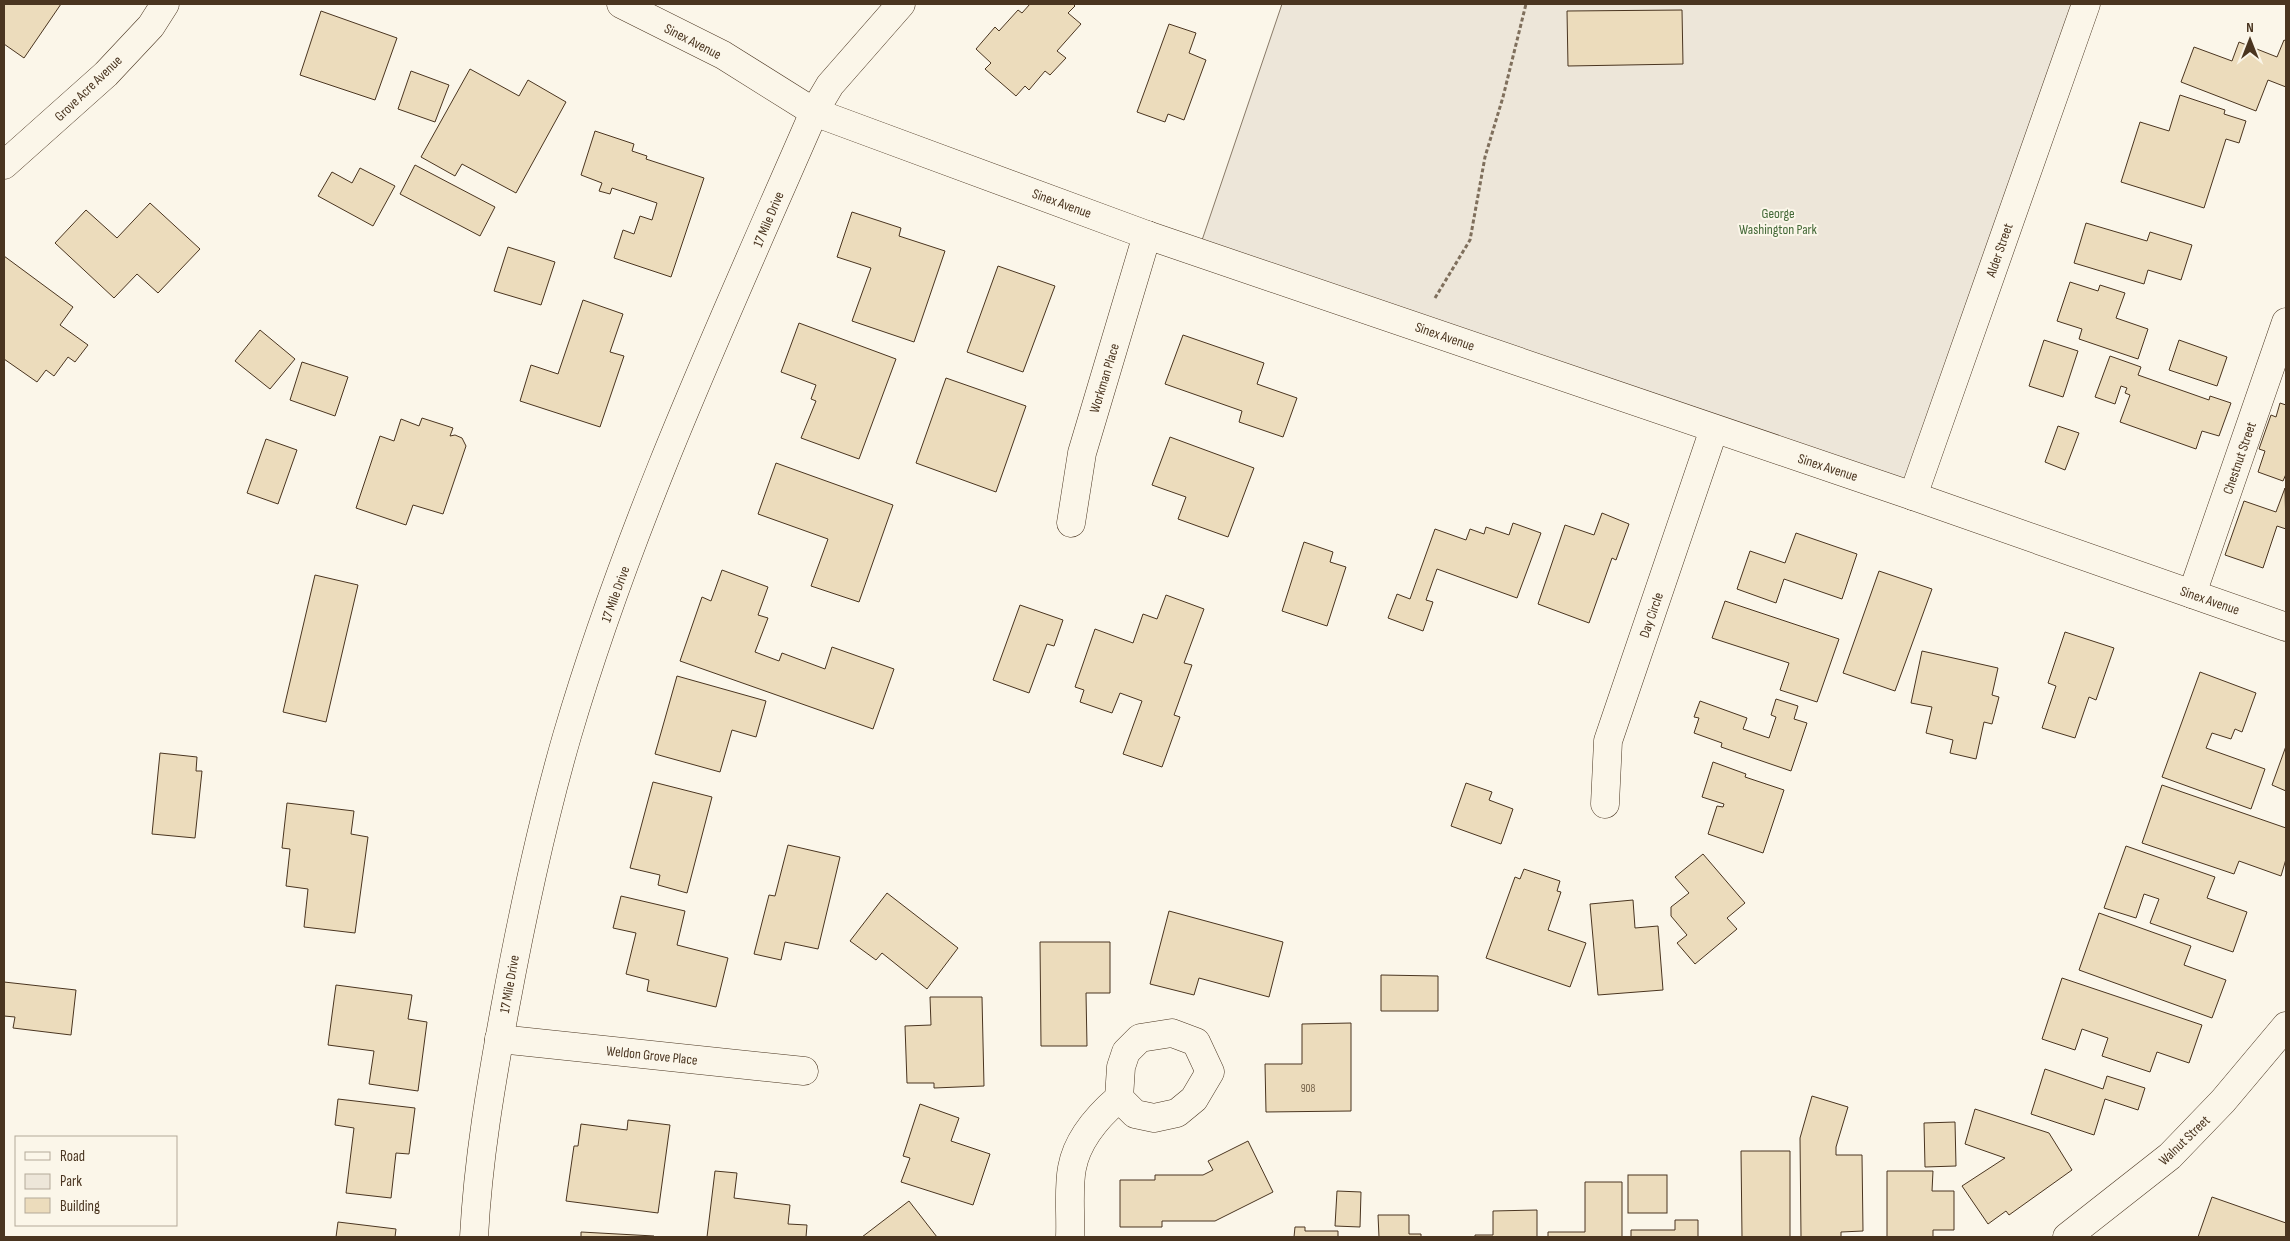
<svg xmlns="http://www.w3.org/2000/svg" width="2290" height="1241" viewBox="0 0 2290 1241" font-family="'Sofia Sans Condensed',sans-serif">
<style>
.green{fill:#ede6d9;stroke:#887966}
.building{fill:#ecdcbc;stroke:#4a3520}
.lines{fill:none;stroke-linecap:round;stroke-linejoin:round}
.minor-casing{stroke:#4a3520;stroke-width:29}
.major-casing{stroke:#4a3520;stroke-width:29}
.path{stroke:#7f6f5c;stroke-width:3;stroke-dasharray:4 2.5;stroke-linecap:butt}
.minor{stroke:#fbf6e9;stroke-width:28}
.major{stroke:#fbf6e9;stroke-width:28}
.labels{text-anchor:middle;stroke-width:4;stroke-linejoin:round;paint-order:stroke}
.number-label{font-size:11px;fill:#725f47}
.street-label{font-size:14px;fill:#4a3520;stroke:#fbf6e9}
.park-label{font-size:14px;fill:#436837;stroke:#fbf6e9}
</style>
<rect width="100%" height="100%" fill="#fbf6e9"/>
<!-- green -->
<polygon class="green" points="1282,4 2086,4 1913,496 1198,252"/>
<!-- building -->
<g class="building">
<polygon points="4,4 61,4 24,58 4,44"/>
<polygon points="1030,4 1073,4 1075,6 1068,13 1081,24 1057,51 1066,58 1050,75 1045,71 1029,90 1025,86 1016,96 985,69 991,63 976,49 995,27 999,31 1018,10 1022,13"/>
<polygon points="1682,10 1683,64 1568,66 1567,11"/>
<polygon points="321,11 397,38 375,100 300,75"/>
<polygon points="1169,24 1196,33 1189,53 1206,60 1184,120 1168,114 1165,122 1137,112"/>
<polygon points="2284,40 2286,41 2286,87 2268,80 2256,111 2181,82 2194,47 2232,61 2239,42 2277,57"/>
<polygon points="470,69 519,96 528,80 566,102 516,193 462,164 455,176 421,157"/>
<polygon points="411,71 449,85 435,122 398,109"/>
<polygon points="2180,95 2225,110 2224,114 2246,121 2239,143 2226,139 2204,208 2121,182 2140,122 2169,131"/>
<polygon points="595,131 634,144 632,151 647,156 646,159 704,178 671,277 614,258 623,230 634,234 640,216 652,220 657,203 612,188 610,194 599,191 602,183 581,175"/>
<polygon points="415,165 495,207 480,236 400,194"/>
<polygon points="360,168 395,186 373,226 318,196 332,172 352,183"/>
<polygon points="150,203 200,249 158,293 137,274 114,298 55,243 86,210 117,238"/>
<polygon points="852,212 901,228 899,236 945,251 914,342 852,321 871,268 837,257"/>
<polygon points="2086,223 2147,241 2150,232 2192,245 2181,280 2148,270 2144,284 2074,263"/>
<polygon points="508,247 555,262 541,305 494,291"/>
<polygon points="4,256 73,307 60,325 88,345 75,362 68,357 54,376 46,370 37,382 4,359"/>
<polygon points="998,266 1055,286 1023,372 967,352"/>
<polygon points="2070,282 2098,291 2100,285 2125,293 2116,318 2148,329 2138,359 2079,339 2082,329 2057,321"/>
<polygon points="583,300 623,314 610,352 624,356 600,427 520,401 531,365 558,374"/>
<polygon points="799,323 896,359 859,459 801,438 816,401 811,399 816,385 781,372"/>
<polygon points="260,330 295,359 270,389 235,361"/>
<polygon points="1183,335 1264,363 1257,384 1297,398 1283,437 1239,422 1242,411 1165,384"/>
<polygon points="2044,340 2078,351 2063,397 2029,386"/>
<polygon points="2179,340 2227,357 2217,386 2169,370"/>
<polygon points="2110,356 2141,367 2138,375 2209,400 2210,396 2231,403 2219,436 2202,431 2196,449 2120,422 2130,395 2125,393 2127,388 2121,386 2115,404 2095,397"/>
<polygon points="302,362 348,377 335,416 290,400"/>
<polygon points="946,378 1026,406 996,492 916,463"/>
<polygon points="2280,403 2286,405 2286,474 2283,481 2258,472 2265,451 2259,449 2271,415 2276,417"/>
<polygon points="422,418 453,428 450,436 455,435 462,438 466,446 443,514 413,505 406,525 356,508 380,436 394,441 401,419 419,426"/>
<polygon points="2058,426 2079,433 2065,470 2045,462"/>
<polygon points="1170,437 1254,468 1228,537 1178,519 1186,497 1152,485"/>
<polygon points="266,439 297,450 278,504 247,493"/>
<polygon points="776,463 893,505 859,602 811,586 828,539 758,514"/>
<polygon points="2285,488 2286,529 2277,526 2263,568 2225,555 2244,501 2276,512"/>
<polygon points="1602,513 1629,524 1616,560 1612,558 1589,623 1538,604 1565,525 1594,535"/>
<polygon points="1513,523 1541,533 1517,598 1437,569 1426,600 1433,602 1423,631 1388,618 1397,594 1410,599 1435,529 1466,540 1470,529 1484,534 1486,527 1509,535"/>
<polygon points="1796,533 1857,554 1842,599 1784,579 1776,603 1737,589 1750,551 1785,563"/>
<polygon points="1304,542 1333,552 1330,562 1346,567 1327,626 1282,611"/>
<polygon points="722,570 768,587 758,615 768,618 755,652 779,661 782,653 825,669 832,647 894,669 873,729 680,661 702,597 711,601"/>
<polygon points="1879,571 1932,589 1895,691 1843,673"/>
<polygon points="315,575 358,585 326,722 283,712"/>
<polygon points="1166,595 1204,609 1184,663 1192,665 1174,715 1180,717 1162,767 1123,754 1142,701 1120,693 1112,713 1080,702 1084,690 1075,687 1095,629 1133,643 1143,614 1157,619"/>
<polygon points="1725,601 1839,639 1817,702 1780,690 1789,663 1712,638"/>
<polygon points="1020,605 1063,620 1054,646 1047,644 1029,693 993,680"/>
<polygon points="2065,632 2114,648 2096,700 2089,697 2075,738 2042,728 2056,686 2048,683"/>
<polygon points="1922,651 1998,668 1992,695 1999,697 1992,724 1984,722 1976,759 1950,753 1953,740 1926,733 1932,707 1911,703"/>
<polygon points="2200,672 2256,693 2242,732 2235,729 2231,739 2212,733 2206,748 2265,769 2251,809 2162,777"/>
<polygon points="677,676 766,701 756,737 732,730 720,772 655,754"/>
<polygon points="1776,699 1798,706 1794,719 1807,723 1791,771 1721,747 1722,743 1694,733 1699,718 1694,717 1700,701 1747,718 1743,729 1769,738 1776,717 1771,715"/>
<polygon points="2286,746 2286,791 2272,785"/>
<polygon points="160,753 197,757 196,771 202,771 195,838 152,834"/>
<polygon points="1713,762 1746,774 1745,777 1784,790 1763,853 1708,834 1717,806 1723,807 1724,804 1702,797"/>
<polygon points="653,782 712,797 687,893 658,885 660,875 630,868"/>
<polygon points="1466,783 1492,792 1489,800 1513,809 1501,844 1451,826"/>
<polygon points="2162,785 2286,828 2286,859 2281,876 2239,861 2234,874 2142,843"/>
<polygon points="287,803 354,811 351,834 368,837 355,933 304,927 308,889 286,886 290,849 282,848"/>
<polygon points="788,845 840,857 818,949 785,942 781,960 754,954 769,895 775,896"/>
<polygon points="2126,846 2215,877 2207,898 2247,912 2233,952 2150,923 2159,899 2144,894 2136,918 2104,908"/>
<polygon points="1703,854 1745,903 1727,918 1737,929 1695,964 1677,943 1687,935 1671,916 1671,907 1689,893 1675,877"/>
<polygon points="1524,869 1560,881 1557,891 1561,892 1548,930 1586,943 1570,987 1486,958 1515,877 1520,879"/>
<polygon points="887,893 958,948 927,989 882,953 876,960 850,941"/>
<polygon points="621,896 685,911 677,945 728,958 716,1007 647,991 649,980 626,974 636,933 613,928"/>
<polygon points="1633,900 1635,928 1658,926 1663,990 1598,995 1590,904"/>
<polygon points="1169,911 1283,942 1269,997 1199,978 1194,995 1150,984"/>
<polygon points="2099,913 2191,946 2184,965 2226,980 2212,1018 2079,970"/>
<polygon points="1040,942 1110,942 1110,993 1086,993 1087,1046 1041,1046"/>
<polygon points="1381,975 1438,976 1438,1011 1381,1011"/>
<polygon points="2062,978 2202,1025 2189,1063 2157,1052 2150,1072 2102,1056 2108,1038 2082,1029 2075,1050 2042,1039"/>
<polygon points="4,982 76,990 71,1035 13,1028 15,1017 4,1016"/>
<polygon points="336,985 412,995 408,1019 427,1022 418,1091 369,1084 374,1051 328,1045"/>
<polygon points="930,997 982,997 984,1086 934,1088 934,1083 907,1083 905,1026 931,1025"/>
<polygon points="1351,1023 1351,1111 1266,1112 1265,1064 1302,1064 1302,1024"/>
<polygon points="2045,1069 2103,1089 2107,1076 2145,1088 2138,1110 2105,1099 2094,1135 2031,1114"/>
<polygon points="1812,1096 1848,1107 1836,1147 1836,1155 1862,1155 1863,1231 1841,1232 1841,1237 1801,1237 1800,1138"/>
<polygon points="338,1099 415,1108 409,1154 396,1153 391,1198 346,1193 354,1128 335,1125"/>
<polygon points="920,1104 959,1118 951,1141 990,1154 973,1205 901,1182 910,1158 903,1156"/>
<polygon points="1975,1109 2049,1133 2072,1170 2009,1215 2006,1211 1988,1224 1962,1186 2005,1158 1965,1144"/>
<polygon points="628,1120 670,1125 658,1213 566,1201 574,1146 578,1146 581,1124 627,1130"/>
<polygon points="1955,1122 1956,1166 1925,1167 1924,1123"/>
<polygon points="1248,1141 1273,1192 1215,1221 1162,1221 1162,1227 1120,1227 1120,1180 1155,1180 1155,1175 1203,1175 1213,1170 1208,1161"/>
<polygon points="1741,1151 1790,1151 1790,1237 1742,1237"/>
<polygon points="715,1171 737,1173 734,1198 790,1205 788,1224 807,1225 806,1237 707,1237"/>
<polygon points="1887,1171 1933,1171 1932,1191 1954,1191 1954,1230 1933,1230 1933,1237 1887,1237"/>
<rect x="1628" y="1175" width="39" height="38"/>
<polygon points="1585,1182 1622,1182 1622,1237 1548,1237 1548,1232 1585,1232"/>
<polygon points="1337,1191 1361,1192 1360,1227 1335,1226"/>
<polygon points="2212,1197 2286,1223 2286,1237 2198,1237"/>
<polygon points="909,1201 937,1237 862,1237"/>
<polygon points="1537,1210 1537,1237 1475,1237 1475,1235 1493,1235 1493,1211"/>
<polygon points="1378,1215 1409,1215 1409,1234 1421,1234 1421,1237 1379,1237"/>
<polygon points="1675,1220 1698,1220 1698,1237 1631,1237 1631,1230 1675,1230"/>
<polygon points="338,1222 396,1229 395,1237 336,1237"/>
<polygon points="1295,1227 1305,1227 1305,1231 1338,1231 1338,1237 1294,1237"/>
<polygon points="581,1232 654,1236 654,1237 581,1237"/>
</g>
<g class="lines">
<defs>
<g id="minor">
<polyline points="621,4 723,55 814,112 1147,235 1913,496 2286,627"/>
<polyline points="4,165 106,74 151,26 165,4"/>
<polyline points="1913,496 2086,4"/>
<polyline points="1071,523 1082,453 1147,235"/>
<polyline points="2192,594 2286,322"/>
<polyline points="1605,804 1608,741 1714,429"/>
<polyline points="499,1039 804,1071"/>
<path d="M1070,1237C1071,1216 1068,1188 1072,1168C1077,1140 1098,1116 1119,1098L1121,1067L1126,1052L1140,1038L1172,1033L1196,1042L1210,1072L1194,1099L1177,1113L1154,1118L1135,1114L1119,1098"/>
<polyline points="2067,1237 2170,1156 2223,1101 2286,1026"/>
</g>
<path id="major" d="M474,1237C478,1160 491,1084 505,1008C522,916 541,826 567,736C630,521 725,317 814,112L830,85L901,4"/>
</defs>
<!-- minor casing -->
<use href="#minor" class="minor-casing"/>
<!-- major casing -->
<use href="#major" class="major-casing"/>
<!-- path -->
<polyline class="path" points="1435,298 1470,240 1485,157 1503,97 1526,4"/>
<!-- minor -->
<use href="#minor" class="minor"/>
<!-- major -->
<use href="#major" class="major"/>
</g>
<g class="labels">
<!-- number labels -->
<g class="number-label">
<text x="1308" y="1092">908</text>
</g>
<!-- street labels -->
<g class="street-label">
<text transform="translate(693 41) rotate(27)" y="5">Sinex Avenue</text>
<text transform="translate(88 88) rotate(-44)" y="5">Grove Acre Avenue</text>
<text transform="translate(1062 203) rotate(20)" y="5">Sinex Avenue</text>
<text transform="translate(768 219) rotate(-67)" y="5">17 Mile Drive</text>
<text transform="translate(1999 250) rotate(-71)" y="5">Alder Street</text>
<text transform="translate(1445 336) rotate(19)" y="5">Sinex Avenue</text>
<text transform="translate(1104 378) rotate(-73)" y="5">Workman Place</text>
<text transform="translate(2239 458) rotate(-71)" y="5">Chestnut Street</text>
<text transform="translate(1828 467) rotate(18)" y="5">Sinex Avenue</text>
<text transform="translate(615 594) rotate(-70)" y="5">17 Mile Drive</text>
<text transform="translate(2210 600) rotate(19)" y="5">Sinex Avenue</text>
<text transform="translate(1651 615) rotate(-71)" y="5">Day Circle</text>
<text transform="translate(509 984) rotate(-80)" y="5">17 Mile Drive</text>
<text transform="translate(652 1055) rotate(6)" y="5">Weldon Grove Place</text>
<text transform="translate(2184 1140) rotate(-44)" y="5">Walnut Street</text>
</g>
<!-- park labels -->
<g class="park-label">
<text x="1778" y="218">George<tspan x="1778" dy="16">Washington Park</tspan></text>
</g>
</g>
<!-- border -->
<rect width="2290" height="1241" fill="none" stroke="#4a3520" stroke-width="10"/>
<!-- legend -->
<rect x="15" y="1136" width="162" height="90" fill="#fbf6e9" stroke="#b4a999"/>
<rect x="25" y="1152" width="25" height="8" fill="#fbf6e9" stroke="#b4a999"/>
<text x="60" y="1161" font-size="15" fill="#4a3520">Road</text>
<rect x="25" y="1174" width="25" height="15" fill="#ede6d9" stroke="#b4a999"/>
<text x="60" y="1186" font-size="15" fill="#4a3520">Park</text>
<rect x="25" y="1198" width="25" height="15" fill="#ecdcbc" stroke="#b4a999"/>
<text x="60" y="1211" font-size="15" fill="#4a3520">Building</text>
<!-- north arrow -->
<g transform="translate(2250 40)" stroke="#fbf6e9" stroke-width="4" paint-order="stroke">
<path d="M0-4L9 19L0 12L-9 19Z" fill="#4a3520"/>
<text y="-8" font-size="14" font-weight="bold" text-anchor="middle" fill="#4a3520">N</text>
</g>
</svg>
